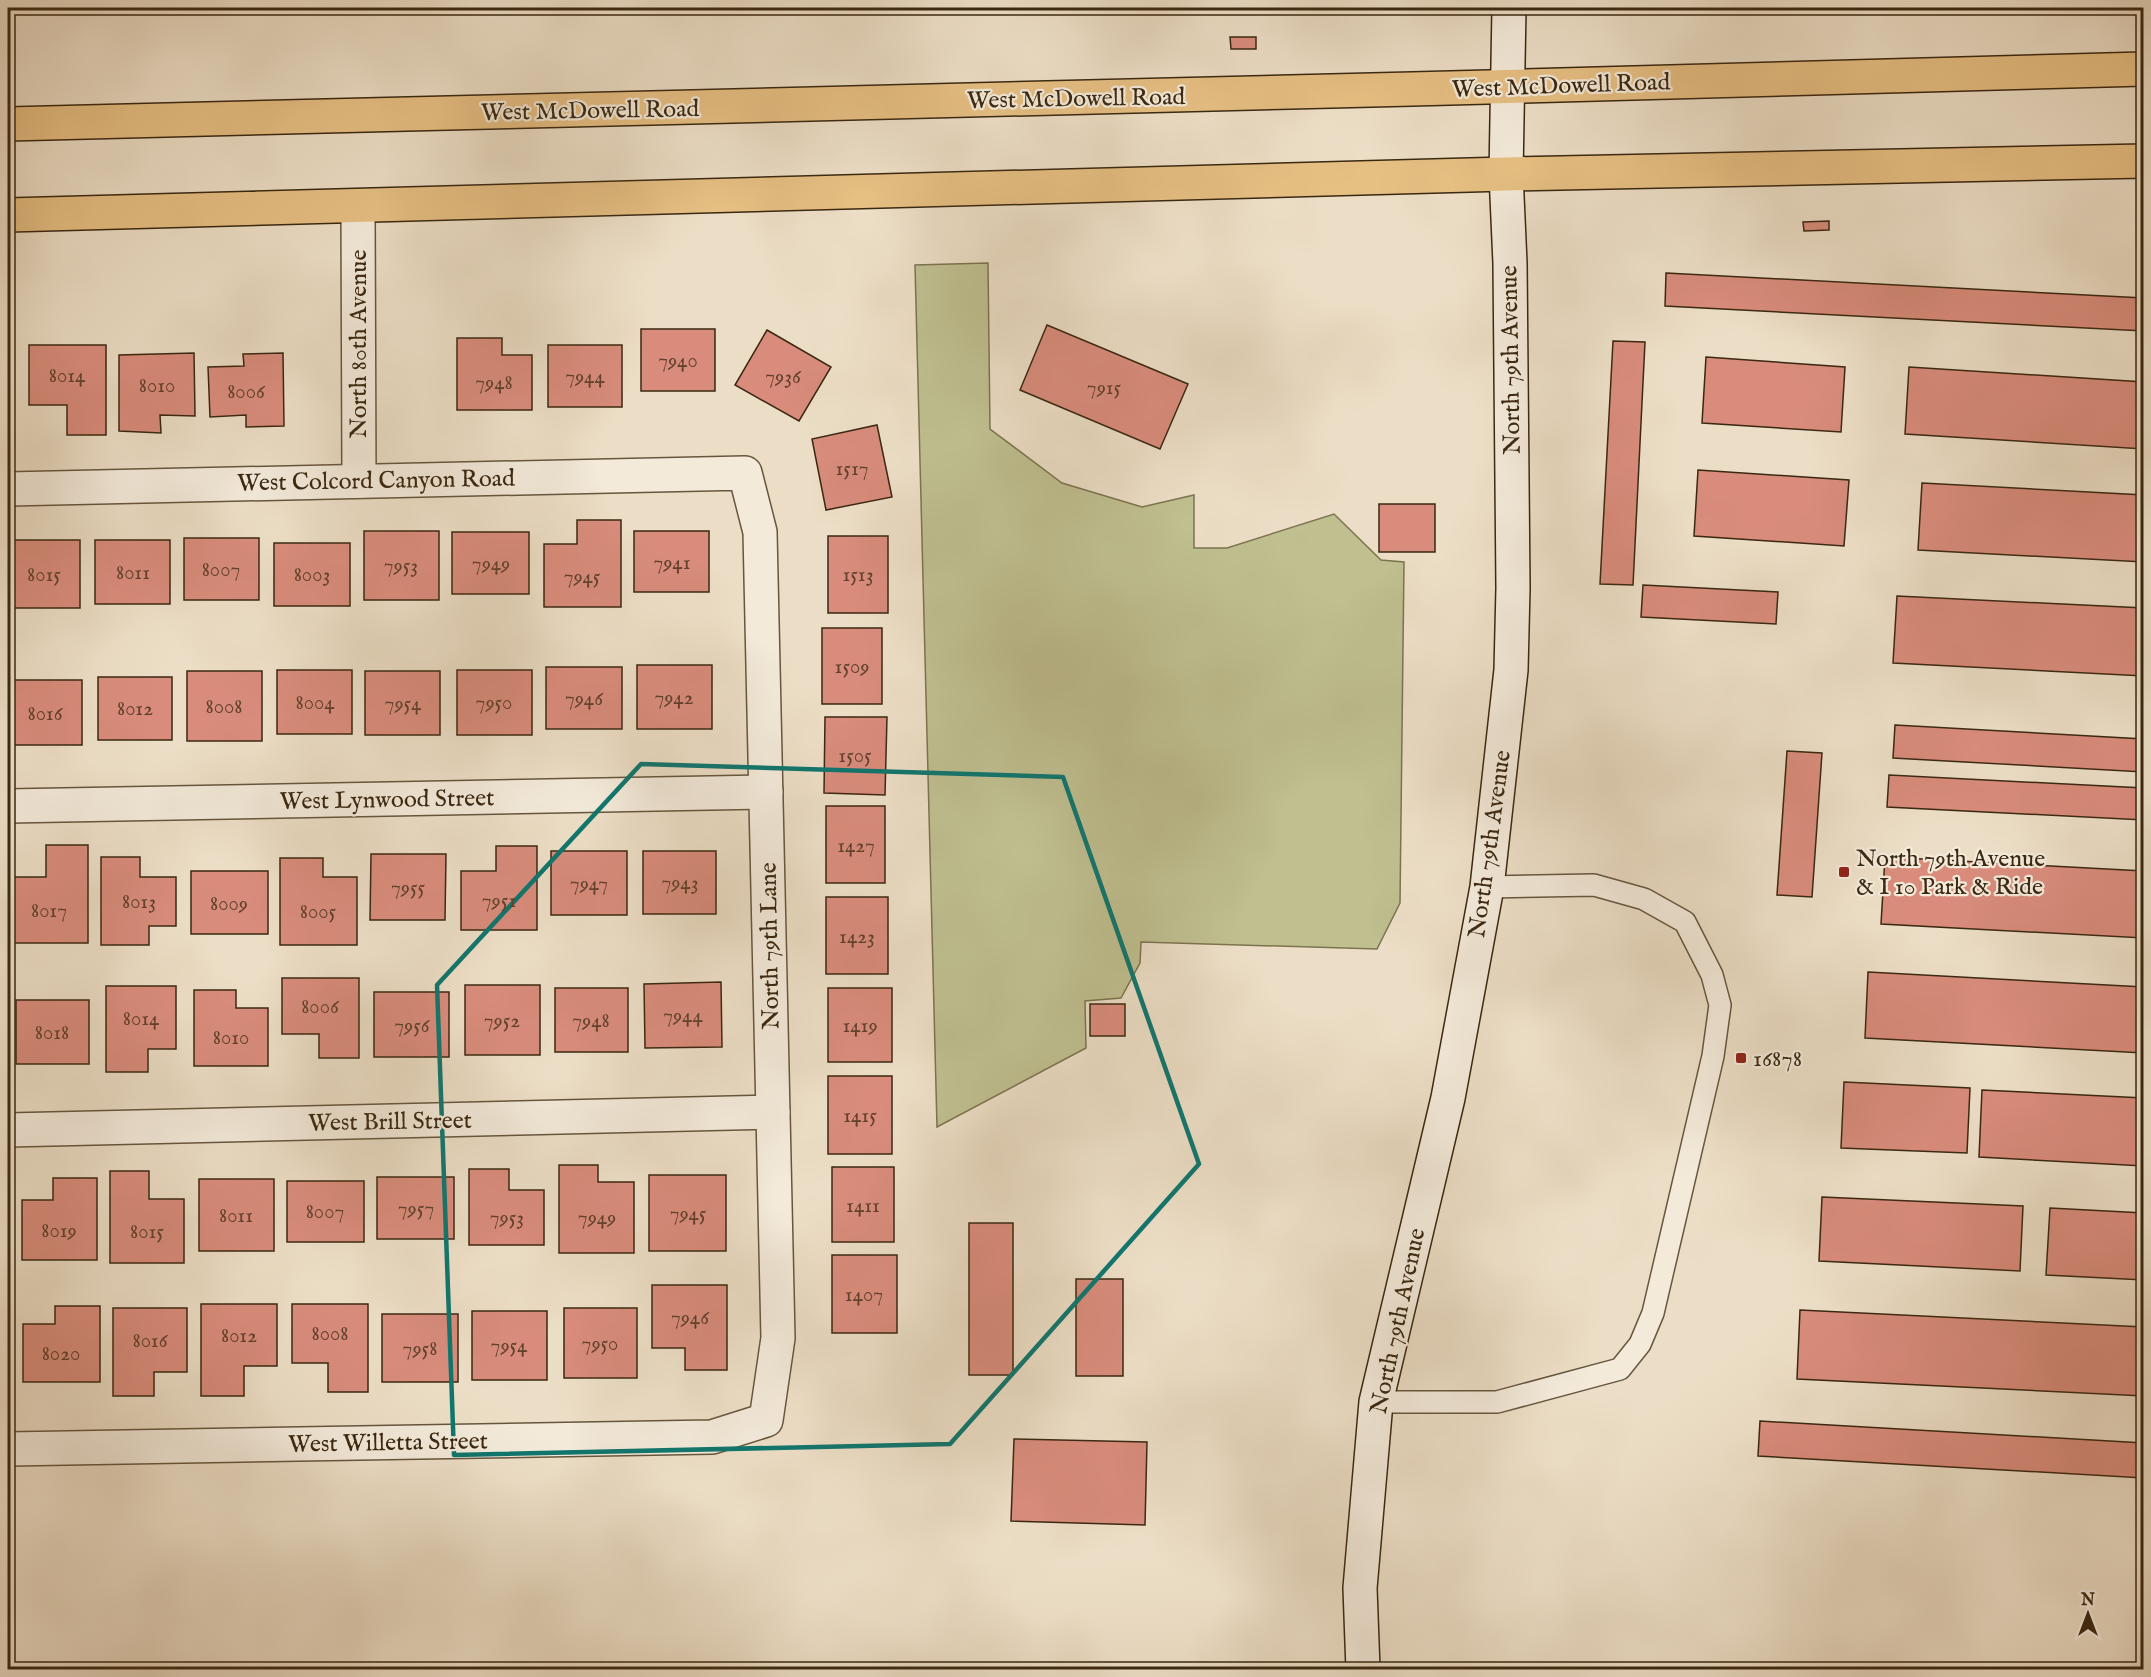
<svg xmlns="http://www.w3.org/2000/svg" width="2151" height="1677" viewBox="0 0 2151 1677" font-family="'IM FELL English',serif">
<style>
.green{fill:#bfbf90;stroke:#7c7450;stroke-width:1.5}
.building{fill:#d98c7c;stroke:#3a2811;stroke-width:1.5}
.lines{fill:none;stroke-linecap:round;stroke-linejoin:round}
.lane-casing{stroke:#66563e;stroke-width:24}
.street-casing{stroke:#66563e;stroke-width:36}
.secondary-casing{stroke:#3a2811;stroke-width:36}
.primary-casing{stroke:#3a2811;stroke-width:36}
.lane{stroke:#f3eada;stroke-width:21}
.street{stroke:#f3eada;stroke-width:33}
.secondary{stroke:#f3eada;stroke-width:33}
.primary{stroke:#e6bf83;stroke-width:33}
.marked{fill:none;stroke:#0f766e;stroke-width:4.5;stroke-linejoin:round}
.poi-dot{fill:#8f2418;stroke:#f3eada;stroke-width:2}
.labels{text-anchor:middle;stroke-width:4.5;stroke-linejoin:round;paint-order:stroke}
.number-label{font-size:21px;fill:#62412c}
.street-label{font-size:24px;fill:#3a2811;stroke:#f3eada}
.poi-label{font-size:24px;fill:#3a2811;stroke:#f3eada;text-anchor:start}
</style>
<rect width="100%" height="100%" fill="#ecdec6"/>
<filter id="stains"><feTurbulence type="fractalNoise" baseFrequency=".00333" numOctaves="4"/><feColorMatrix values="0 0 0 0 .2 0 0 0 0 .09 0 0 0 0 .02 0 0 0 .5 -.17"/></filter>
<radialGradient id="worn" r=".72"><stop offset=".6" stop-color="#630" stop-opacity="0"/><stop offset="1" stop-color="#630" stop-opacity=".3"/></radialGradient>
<!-- green -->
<polygon class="green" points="988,263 990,429 1062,483 1142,507 1194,495 1194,548 1227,548 1334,514 1381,560 1404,562 1400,903 1377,949 1141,942 1140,963 1121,998 1085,1001 1086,1048 937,1127 915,265"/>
<!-- building -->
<g class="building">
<polygon points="1230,37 1256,37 1256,49 1231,49"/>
<polygon points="1829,221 1829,230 1804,231 1803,222"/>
<polygon points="1666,273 2144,298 2144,331 1665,306"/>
<polygon points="1047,325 1188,384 1160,449 1020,390"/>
<rect x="641" y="329" width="74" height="62"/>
<polygon points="767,330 831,367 799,421 735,385"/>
<polygon points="457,338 502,338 502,355 532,355 532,410 457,410"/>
<polygon points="1613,341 1645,342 1633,585 1600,584"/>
<polygon points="29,345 106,345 106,435 67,435 67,405 29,405"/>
<rect x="548" y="345" width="74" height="62"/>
<polygon points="194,353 195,416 160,415 161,433 119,431 119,355"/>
<polygon points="283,353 284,426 246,427 246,415 210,417 208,367 244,366 243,354"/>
<polygon points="1706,357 1845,367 1841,432 1702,423"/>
<rect x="8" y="359" width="5" height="68"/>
<polygon points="1909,367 2144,382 2144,449 1905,434"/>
<polygon points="877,425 892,497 826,510 812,439"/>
<polygon points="1698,470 1849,480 1844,546 1694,536"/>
<polygon points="1922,483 2144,495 2144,562 1918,550"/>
<rect x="1379" y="504" width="56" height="48"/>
<polygon points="577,520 621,520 621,607 544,607 544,544 577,544"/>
<rect x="364" y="531" width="75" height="69"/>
<rect x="634" y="531" width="75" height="61"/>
<rect x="452" y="532" width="77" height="62"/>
<rect x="828" y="536" width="60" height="77"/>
<rect x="184" y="538" width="75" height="62"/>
<rect x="8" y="540" width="72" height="68"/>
<rect x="95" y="540" width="75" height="64"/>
<rect x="274" y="543" width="76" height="63"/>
<polygon points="1643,585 1778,592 1776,624 1641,617"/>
<polygon points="1897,596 2144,608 2144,676 1893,663"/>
<rect x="822" y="628" width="60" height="76"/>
<rect x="637" y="665" width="75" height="64"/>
<rect x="546" y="667" width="76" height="62"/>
<rect x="277" y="670" width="75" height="64"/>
<rect x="457" y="670" width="75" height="65"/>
<rect x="187" y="671" width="75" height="70"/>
<rect x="365" y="671" width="75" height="64"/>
<rect x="98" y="677" width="74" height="63"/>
<rect x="8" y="680" width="74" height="65"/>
<polygon points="825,717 887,717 885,795 824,793"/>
<polygon points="1895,725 2144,739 2144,772 1893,758"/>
<polygon points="1787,751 1822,753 1812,897 1777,895"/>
<polygon points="1889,775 2144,788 2144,820 1887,807"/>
<rect x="826" y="806" width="59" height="77"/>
<polygon points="46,845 88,845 88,943 9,943 9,877 46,877"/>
<polygon points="496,846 537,846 537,930 461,930 461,871 496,871"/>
<rect x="551" y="851" width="76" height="64"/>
<rect x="643" y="851" width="73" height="63"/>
<polygon points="371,854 446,854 445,920 370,920"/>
<polygon points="101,857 140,857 140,877 176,877 176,926 149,926 149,945 101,945"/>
<polygon points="1885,857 2144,871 2144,938 1881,924"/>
<polygon points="280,858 323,858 323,877 357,877 357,945 280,945"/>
<rect x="191" y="871" width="77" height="63"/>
<rect x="826" y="897" width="62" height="77"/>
<polygon points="1868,972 2144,987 2144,1053 1865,1038"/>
<polygon points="282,978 359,978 359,1058 319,1058 319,1034 282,1034"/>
<polygon points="721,982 722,1047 645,1048 644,984"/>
<rect x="465" y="985" width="75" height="70"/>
<polygon points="106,986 176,986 176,1049 148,1049 148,1072 106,1072"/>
<rect x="555" y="988" width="73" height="64"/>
<rect x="828" y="988" width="64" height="74"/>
<polygon points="194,990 236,990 236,1008 268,1008 268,1066 194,1066"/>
<rect x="374" y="992" width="75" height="65"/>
<rect x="16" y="1000" width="73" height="64"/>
<rect x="1090" y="1004" width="35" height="32"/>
<rect x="828" y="1076" width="64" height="78"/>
<polygon points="1844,1082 1970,1088 1967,1153 1841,1148"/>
<polygon points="1982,1090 2144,1098 2144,1166 1979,1157"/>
<polygon points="559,1165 598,1165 598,1182 634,1182 634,1253 559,1253"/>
<rect x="832" y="1167" width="62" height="75"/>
<polygon points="469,1169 509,1169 509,1190 544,1190 544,1245 469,1245"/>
<polygon points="110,1171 149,1171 149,1199 184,1199 184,1263 110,1263"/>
<rect x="649" y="1175" width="77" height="76"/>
<rect x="377" y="1177" width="77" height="62"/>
<polygon points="53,1178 97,1178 97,1260 22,1260 22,1200 53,1200"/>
<rect x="199" y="1179" width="75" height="72"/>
<rect x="287" y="1181" width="77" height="61"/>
<polygon points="1822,1197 2023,1206 2020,1271 1819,1261"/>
<polygon points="2050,1208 2144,1213 2144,1280 2046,1275"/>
<rect x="969" y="1223" width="44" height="152"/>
<rect x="832" y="1255" width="65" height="78"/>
<rect x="1076" y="1279" width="47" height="97"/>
<polygon points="652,1285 727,1285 727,1370 685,1370 685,1348 652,1348"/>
<polygon points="201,1304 277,1304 277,1366 244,1366 244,1396 201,1396"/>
<polygon points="292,1304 368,1304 368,1392 328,1392 328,1363 292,1363"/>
<polygon points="55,1306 100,1306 100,1382 23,1382 23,1324 55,1324"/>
<polygon points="113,1308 187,1308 187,1372 154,1372 154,1396 113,1396"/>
<rect x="564" y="1308" width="73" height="70"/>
<polygon points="1800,1310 2144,1327 2144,1396 1797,1379"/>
<rect x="472" y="1311" width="75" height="69"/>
<rect x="382" y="1314" width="76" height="68"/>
<rect x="8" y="1322" width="1" height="68"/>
<polygon points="1760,1421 2144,1443 2144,1478 1758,1456"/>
<polygon points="1014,1439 1147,1442 1145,1525 1011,1521"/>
</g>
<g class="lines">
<defs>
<polyline id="lane" points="1376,1402 1497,1402 1620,1369 1640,1344 1653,1313 1713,1056 1720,1005 1712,975 1685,922 1644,899 1594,885 1487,887"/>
<g id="street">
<polyline points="358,206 359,481"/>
<polyline points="8,489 745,473 760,532 778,1338 766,1420 712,1437 8,1449"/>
<polyline points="8,806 766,792"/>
<polyline points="8,1130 773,1112"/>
</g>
<polyline id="secondary" points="1363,1670 1360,1588 1376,1402 1448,1098 1487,887 1511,670 1513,588 1510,263 1506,174 1509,8"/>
<g id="primary">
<polyline points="8,124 1412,89 2144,69"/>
<polyline points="8,215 1506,174 2144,161"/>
</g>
</defs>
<!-- lane casing -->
<use href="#lane" class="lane-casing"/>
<!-- street casing -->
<use href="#street" class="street-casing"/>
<!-- secondary casing -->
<use href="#secondary" class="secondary-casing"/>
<!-- primary casing -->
<use href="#primary" class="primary-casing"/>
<!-- lane -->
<use href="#lane" class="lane"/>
<!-- street -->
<use href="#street" class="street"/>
<!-- secondary -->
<use href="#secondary" class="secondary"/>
<!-- primary -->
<use href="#primary" class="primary"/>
</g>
<!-- marked area -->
<path class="marked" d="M641,764L1063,777L1199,1164L950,1444L454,1455L437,985Z"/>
<!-- markers -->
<g class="poi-dot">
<rect x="1838" y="866" width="12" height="12" rx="3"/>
<rect x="1735" y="1052" width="12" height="12" rx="3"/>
</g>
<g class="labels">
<!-- number labels -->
<g class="number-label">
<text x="678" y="367">7940</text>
<text x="67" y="382">8014</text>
<text x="585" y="383">7944</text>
<text x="783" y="383">7936</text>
<text x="494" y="389">7948</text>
<text x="157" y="392">8010</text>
<text x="1104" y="394">7915</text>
<text x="246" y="398">8006</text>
<text x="852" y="475">1517</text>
<text x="672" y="569">7941</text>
<text x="491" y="570">7949</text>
<text x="401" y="572">7953</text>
<text x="221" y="576">8007</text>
<text x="133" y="579">8011</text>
<text x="44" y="581">8015</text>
<text x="312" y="581">8003</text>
<text x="858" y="581">1513</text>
<text x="582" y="583">7945</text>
<text x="852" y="673">1509</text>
<text x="674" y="704">7942</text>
<text x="584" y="705">7946</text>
<text x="315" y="709">8004</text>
<text x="494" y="709">7950</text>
<text x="403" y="710">7954</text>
<text x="224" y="713">8008</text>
<text x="135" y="715">8012</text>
<text x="45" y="720">8016</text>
<text x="855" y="762">1505</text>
<text x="856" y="852">1427</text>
<text x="680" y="889">7943</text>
<text x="589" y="890">7947</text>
<text x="408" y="894">7955</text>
<text x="499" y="907">7951</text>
<text x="139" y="908">8013</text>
<text x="229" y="910">8009</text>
<text x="49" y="917">8017</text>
<text x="318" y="918">8005</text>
<text x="857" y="943">1423</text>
<text x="320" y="1013">8006</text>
<text x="683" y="1022">7944</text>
<text x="141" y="1025">8014</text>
<text x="502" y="1027">7952</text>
<text x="591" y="1027">7948</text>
<text x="412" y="1032">7956</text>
<text x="860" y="1032">1419</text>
<text x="52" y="1039">8018</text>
<text x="231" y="1044">8010</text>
<text x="860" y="1122">1415</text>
<text x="863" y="1212">1411</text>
<text x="416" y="1215">7957</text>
<text x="325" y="1218">8007</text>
<text x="688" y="1220">7945</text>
<text x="236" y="1222">8011</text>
<text x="507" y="1224">7953</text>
<text x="597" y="1224">7949</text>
<text x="59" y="1237">8019</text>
<text x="147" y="1238">8015</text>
<text x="864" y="1301">1407</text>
<text x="690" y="1324">7946</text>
<text x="330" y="1340">8008</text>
<text x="239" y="1342">8012</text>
<text x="150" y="1347">8016</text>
<text x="600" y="1350">7950</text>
<text x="509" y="1352">7954</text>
<text x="420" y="1355">7958</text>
<text x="61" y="1360">8020</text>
</g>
<!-- street labels -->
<g class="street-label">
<text transform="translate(1561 85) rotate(-2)" y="8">West McDowell Road</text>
<text transform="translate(1076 98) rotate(-1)" y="8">West McDowell Road</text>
<text transform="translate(590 110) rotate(-1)" y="8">West McDowell Road</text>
<text transform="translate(358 344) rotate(-90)" y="8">North 80th Avenue</text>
<text transform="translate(1510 360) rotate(-91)" y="8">North 79th Avenue</text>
<text transform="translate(376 480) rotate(-1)" y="8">West Colcord Canyon Road</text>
<text transform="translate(387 799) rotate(-1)" y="8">West Lynwood Street</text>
<text transform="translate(1489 844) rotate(-82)" y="8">North 79th Avenue</text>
<text transform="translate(769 946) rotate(-91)" y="8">North 79th Lane</text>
<text transform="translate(390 1121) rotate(-1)" y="8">West Brill Street</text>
<text transform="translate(1397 1321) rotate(-78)" y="8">North 79th Avenue</text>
<text transform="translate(388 1442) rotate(-1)" y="8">West Willetta Street</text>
</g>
<!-- poi labels -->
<g class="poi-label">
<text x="1856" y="866">North 79th Avenue<tspan x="1856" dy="28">&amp; I 10 Park &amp; Ride</tspan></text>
<text x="1753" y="1066">16878</text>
</g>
</g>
<!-- margin -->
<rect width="2151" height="1677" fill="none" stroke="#ecdec6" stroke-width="30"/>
<rect x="9" y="9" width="2133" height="1659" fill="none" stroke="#3a2811" stroke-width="3"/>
<rect x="15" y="15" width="2121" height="1647" fill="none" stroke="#3a2811" stroke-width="1.5"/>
<!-- north arrow -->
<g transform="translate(2088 1614)" stroke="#f3eada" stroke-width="4.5" paint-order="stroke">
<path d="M0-4.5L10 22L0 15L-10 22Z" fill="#3a2811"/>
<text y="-9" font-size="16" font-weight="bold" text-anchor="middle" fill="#3a2811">N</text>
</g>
<rect width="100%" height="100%" filter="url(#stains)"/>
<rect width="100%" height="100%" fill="url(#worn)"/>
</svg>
